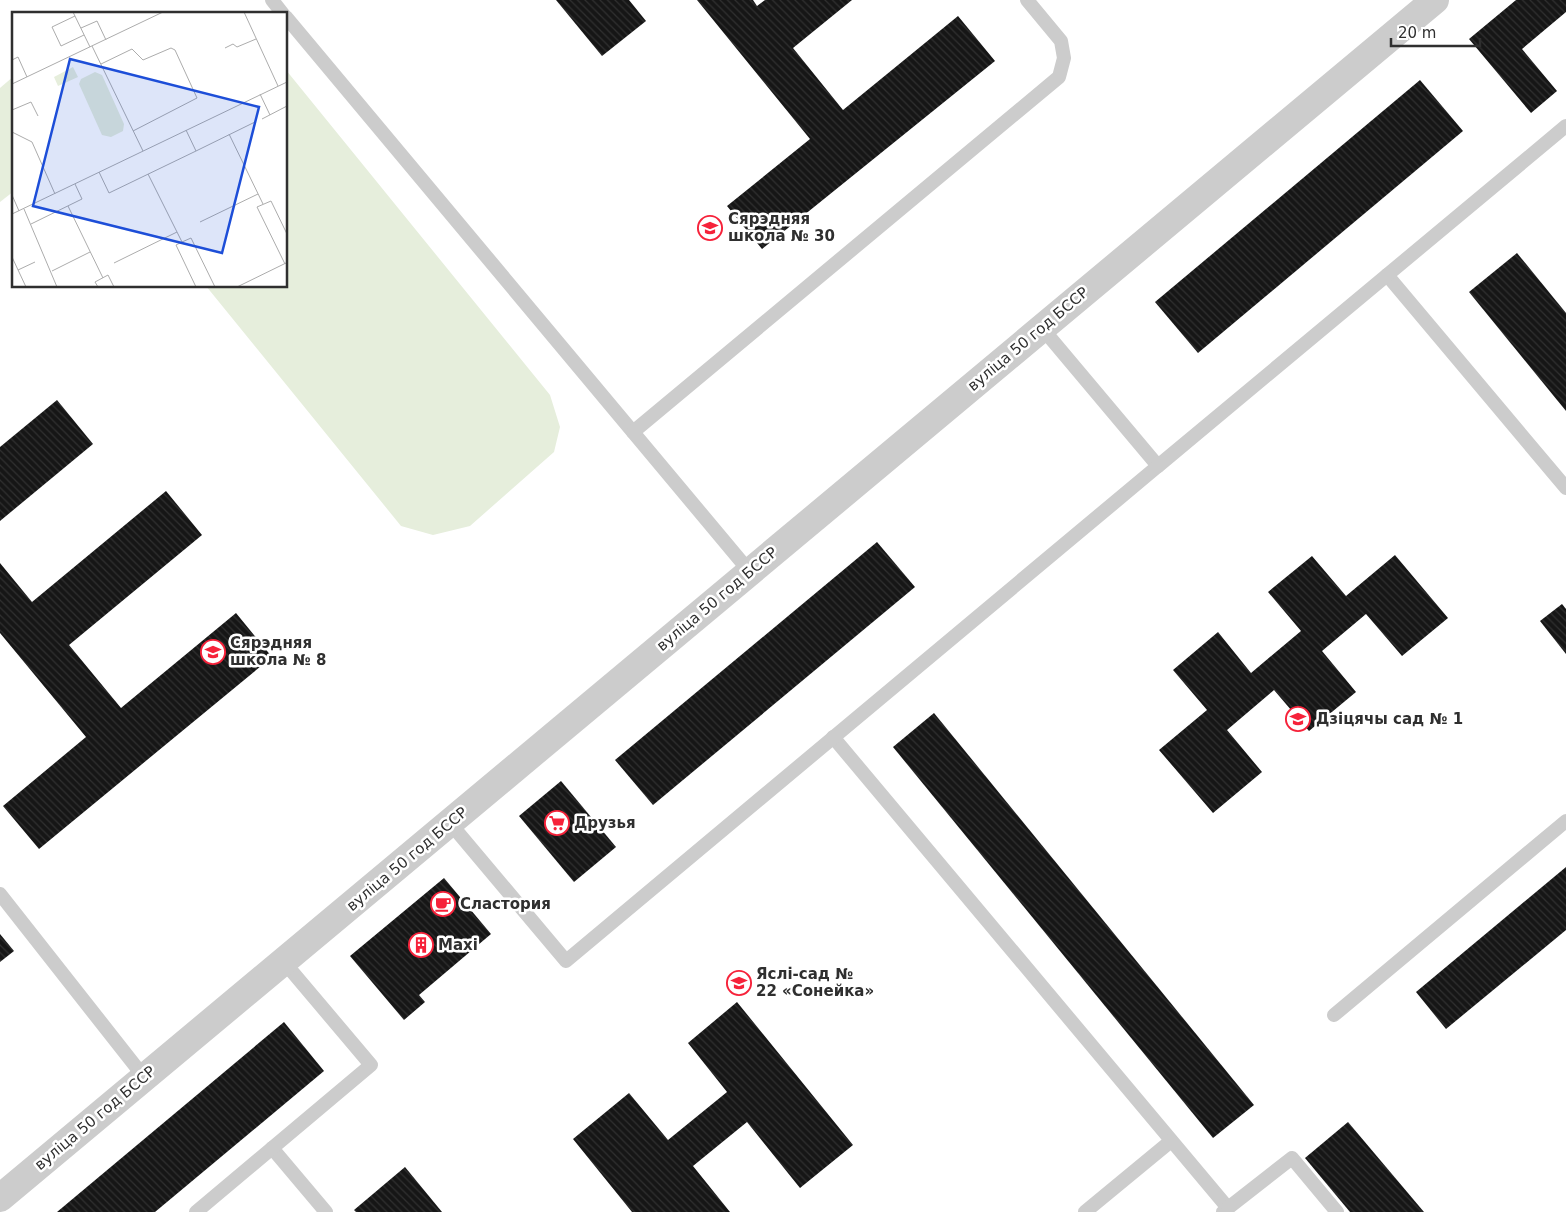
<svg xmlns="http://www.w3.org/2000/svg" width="1566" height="1212" viewBox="0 0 1566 1212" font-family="'DejaVu Sans',sans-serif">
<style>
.park{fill:#e6eedc}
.building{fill:url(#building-back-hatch)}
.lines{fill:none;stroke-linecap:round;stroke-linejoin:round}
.service{stroke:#ccc;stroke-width:14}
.minor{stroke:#ccc;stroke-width:28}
.labels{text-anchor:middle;stroke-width:5;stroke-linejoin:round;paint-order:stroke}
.poi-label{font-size:15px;font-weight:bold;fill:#2f2f2f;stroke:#fff;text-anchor:start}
.street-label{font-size:15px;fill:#2f2f2f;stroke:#fff}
.inset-road{fill:none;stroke:#acacac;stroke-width:1}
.view{fill:#1d4ed8;fill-opacity:0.15;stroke:#1d4ed8;stroke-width:2.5}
.inset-edge{fill:none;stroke:#2f2f2f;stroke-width:2.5}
</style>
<defs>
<pattern id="building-back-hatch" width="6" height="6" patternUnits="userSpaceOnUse" patternTransform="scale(1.25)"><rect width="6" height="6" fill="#161616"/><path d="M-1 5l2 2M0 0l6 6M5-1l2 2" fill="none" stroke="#303030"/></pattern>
</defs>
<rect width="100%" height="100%" fill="#fff"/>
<!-- park -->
<g class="park">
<polygon points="286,70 550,395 560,427 554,452 470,526 433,535 401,526 206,286 286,286"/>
<polygon points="14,76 14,191 0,202 0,88"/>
</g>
<!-- building -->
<g class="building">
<polygon points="556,0 629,0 646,21 602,56"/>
<polygon points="697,0 753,0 757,6 765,0 852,0 793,48 843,110 958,16 995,61 762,249 727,206 810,139"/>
<polygon points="1516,0 1566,0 1566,12 1522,49 1557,91 1531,113 1469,39"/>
<polygon points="1420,80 1463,131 1198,353 1155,302"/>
<polygon points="1517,253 1566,313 1566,411 1469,292"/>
<polygon points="57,400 93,444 0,521 0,447"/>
<polygon points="166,491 202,535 69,645 121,708 236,613 272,657 39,849 3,806 86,737 0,633 0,563 32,602"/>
<polygon points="877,542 915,587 653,805 615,760"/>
<polygon points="1395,555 1448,618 1402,656 1366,614 1322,651 1356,692 1309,731 1274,690 1227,730 1262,772 1213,813 1159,750 1207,710 1173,670 1218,632 1251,673 1301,631 1268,592 1312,556 1346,596"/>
<polygon points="1562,604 1566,609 1566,654 1540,621"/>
<polygon points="934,713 1254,1105 1213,1138 893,747"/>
<polygon points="561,781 616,847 574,882 519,816"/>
<polygon points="1566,867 1566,930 1446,1029 1416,992"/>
<polygon points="444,878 491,934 419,995 425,1002 404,1020 350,956"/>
<polygon points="0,934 14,951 0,962"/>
<polygon points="737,1002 853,1145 800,1188 747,1122 693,1166 730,1212 632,1212 573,1139 629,1093 668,1140 727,1092 688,1043"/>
<polygon points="284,1022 324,1071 155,1212 57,1212"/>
<polygon points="1348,1122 1424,1212 1350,1212 1305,1158"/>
<polygon points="405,1167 442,1212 356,1212 354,1210"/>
</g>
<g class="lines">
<!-- service -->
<g class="service">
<polyline points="272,0 283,14"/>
<polyline points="286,17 750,572"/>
<polyline points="1387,275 1566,488"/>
<polyline points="1042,328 1158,466 1566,126"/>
<polyline points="633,432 1059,77 1064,58 1061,41 1027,0"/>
<polyline points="833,737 1228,1208 1223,1212"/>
<polyline points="450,823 566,961 1158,466"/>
<polyline points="0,894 144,1077"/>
<polyline points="1334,1015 1566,821"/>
<polyline points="272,1148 326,1212"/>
<polyline points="1228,1208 1292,1158 1337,1212"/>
<polyline points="196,1212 371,1065 284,962"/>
<polyline points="1085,1212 1171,1141"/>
</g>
<!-- minor -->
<polyline class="minor" points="0,1198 1435,0"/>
</g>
<!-- icons -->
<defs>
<symbol id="school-ring" viewBox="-11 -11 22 22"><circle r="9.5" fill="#fff" stroke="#f6223a" stroke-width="1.5"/><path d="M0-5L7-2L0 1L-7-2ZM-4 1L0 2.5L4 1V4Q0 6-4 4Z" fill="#f6223a"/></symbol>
<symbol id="supermarket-ring" viewBox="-11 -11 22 22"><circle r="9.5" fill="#fff" stroke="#f6223a" stroke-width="1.5"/><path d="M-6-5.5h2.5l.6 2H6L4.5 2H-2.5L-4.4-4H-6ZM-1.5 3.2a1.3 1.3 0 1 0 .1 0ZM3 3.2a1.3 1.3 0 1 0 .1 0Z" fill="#f6223a"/></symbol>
<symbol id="cafe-ring" viewBox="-11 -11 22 22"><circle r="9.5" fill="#fff" stroke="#f6223a" stroke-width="1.5"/><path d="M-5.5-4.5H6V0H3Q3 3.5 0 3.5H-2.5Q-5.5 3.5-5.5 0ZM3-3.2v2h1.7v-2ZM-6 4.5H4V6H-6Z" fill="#f6223a"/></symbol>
<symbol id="building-ring" viewBox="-11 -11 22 22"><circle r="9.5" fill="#fff" stroke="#f6223a" stroke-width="1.5"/><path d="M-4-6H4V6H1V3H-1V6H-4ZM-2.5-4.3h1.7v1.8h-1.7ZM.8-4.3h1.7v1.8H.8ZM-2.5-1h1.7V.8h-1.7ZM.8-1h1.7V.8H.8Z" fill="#f6223a"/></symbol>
</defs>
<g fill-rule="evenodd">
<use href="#school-ring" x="696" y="214" width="28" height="28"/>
<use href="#school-ring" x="199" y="638" width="28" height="28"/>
<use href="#school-ring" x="1284" y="705" width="28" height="28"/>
<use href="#supermarket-ring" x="543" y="809" width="28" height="28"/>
<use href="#cafe-ring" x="429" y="890" width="28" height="28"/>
<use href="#building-ring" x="407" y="931" width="28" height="28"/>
<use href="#school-ring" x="725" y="969" width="28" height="28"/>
</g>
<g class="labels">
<!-- poi labels -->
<g class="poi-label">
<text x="728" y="224">Сярэдняя<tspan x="728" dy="17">школа № 30</tspan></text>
<text x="230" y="648">Сярэдняя<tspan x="230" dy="17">школа № 8</tspan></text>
<text x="1316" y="724">Дзіцячы сад № 1</text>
<text x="574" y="828">Друзья</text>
<text x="460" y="909">Сластория</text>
<text x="438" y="950">Maxi</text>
<text x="756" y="979">Яслі-сад №<tspan x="756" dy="17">22 «Сонейка»</tspan></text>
</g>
<!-- street labels -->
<g class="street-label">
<text transform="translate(1028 339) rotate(-40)" y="5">вуліца 50 год БССР</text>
<text transform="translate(717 599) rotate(-40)" y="5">вуліца 50 год БССР</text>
<text transform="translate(407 859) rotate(-40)" y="5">вуліца 50 год БССР</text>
<text transform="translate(95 1118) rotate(-40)" y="5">вуліца 50 год БССР</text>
</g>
</g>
<!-- overview -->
<g transform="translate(12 12)">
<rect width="275" height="275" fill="#fff"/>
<path d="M61,55L66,65L46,74L42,65ZM83,60L90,63L112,112L111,119L99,125L90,123L67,72L69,67Z" fill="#e6eedc"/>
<path class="inset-road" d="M61,0L78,35M232,0L266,74M63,4L40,15L49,34L72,23M69,16L85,9L94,28M80,34L131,139M213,36L221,32L225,35L244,27M0,48L6,45L15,65M89,52L120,37L131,48L159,36L163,38L185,86L121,119M0,72L151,0M248,82L258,103M0,98L19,90L26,104M250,107L275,94M174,118L184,139L243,110M0,120L20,130L43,182M217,122L251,192M87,160L97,181L184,139M136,162L170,230L164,233L184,275M0,183L7,199M56,194L91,266M12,197L45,275M0,202L275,70M188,210L246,182M19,212L70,187L63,172M170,230L179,226L203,275M0,245L14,275M102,251L165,220M273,252L245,195L259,189L275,222M6,258L23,250M40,259L78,240M86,275L83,270L96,263L102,275M225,275L274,251"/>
<path class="view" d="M58,47L247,95L210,241L21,194Z"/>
<rect width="275" height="275" class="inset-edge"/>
</g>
<!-- scale -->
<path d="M1391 38v8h89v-8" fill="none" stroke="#2f2f2f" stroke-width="2.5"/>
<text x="1398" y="38" font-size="15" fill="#2f2f2f" stroke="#ffffff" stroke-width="4" paint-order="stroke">20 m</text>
</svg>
